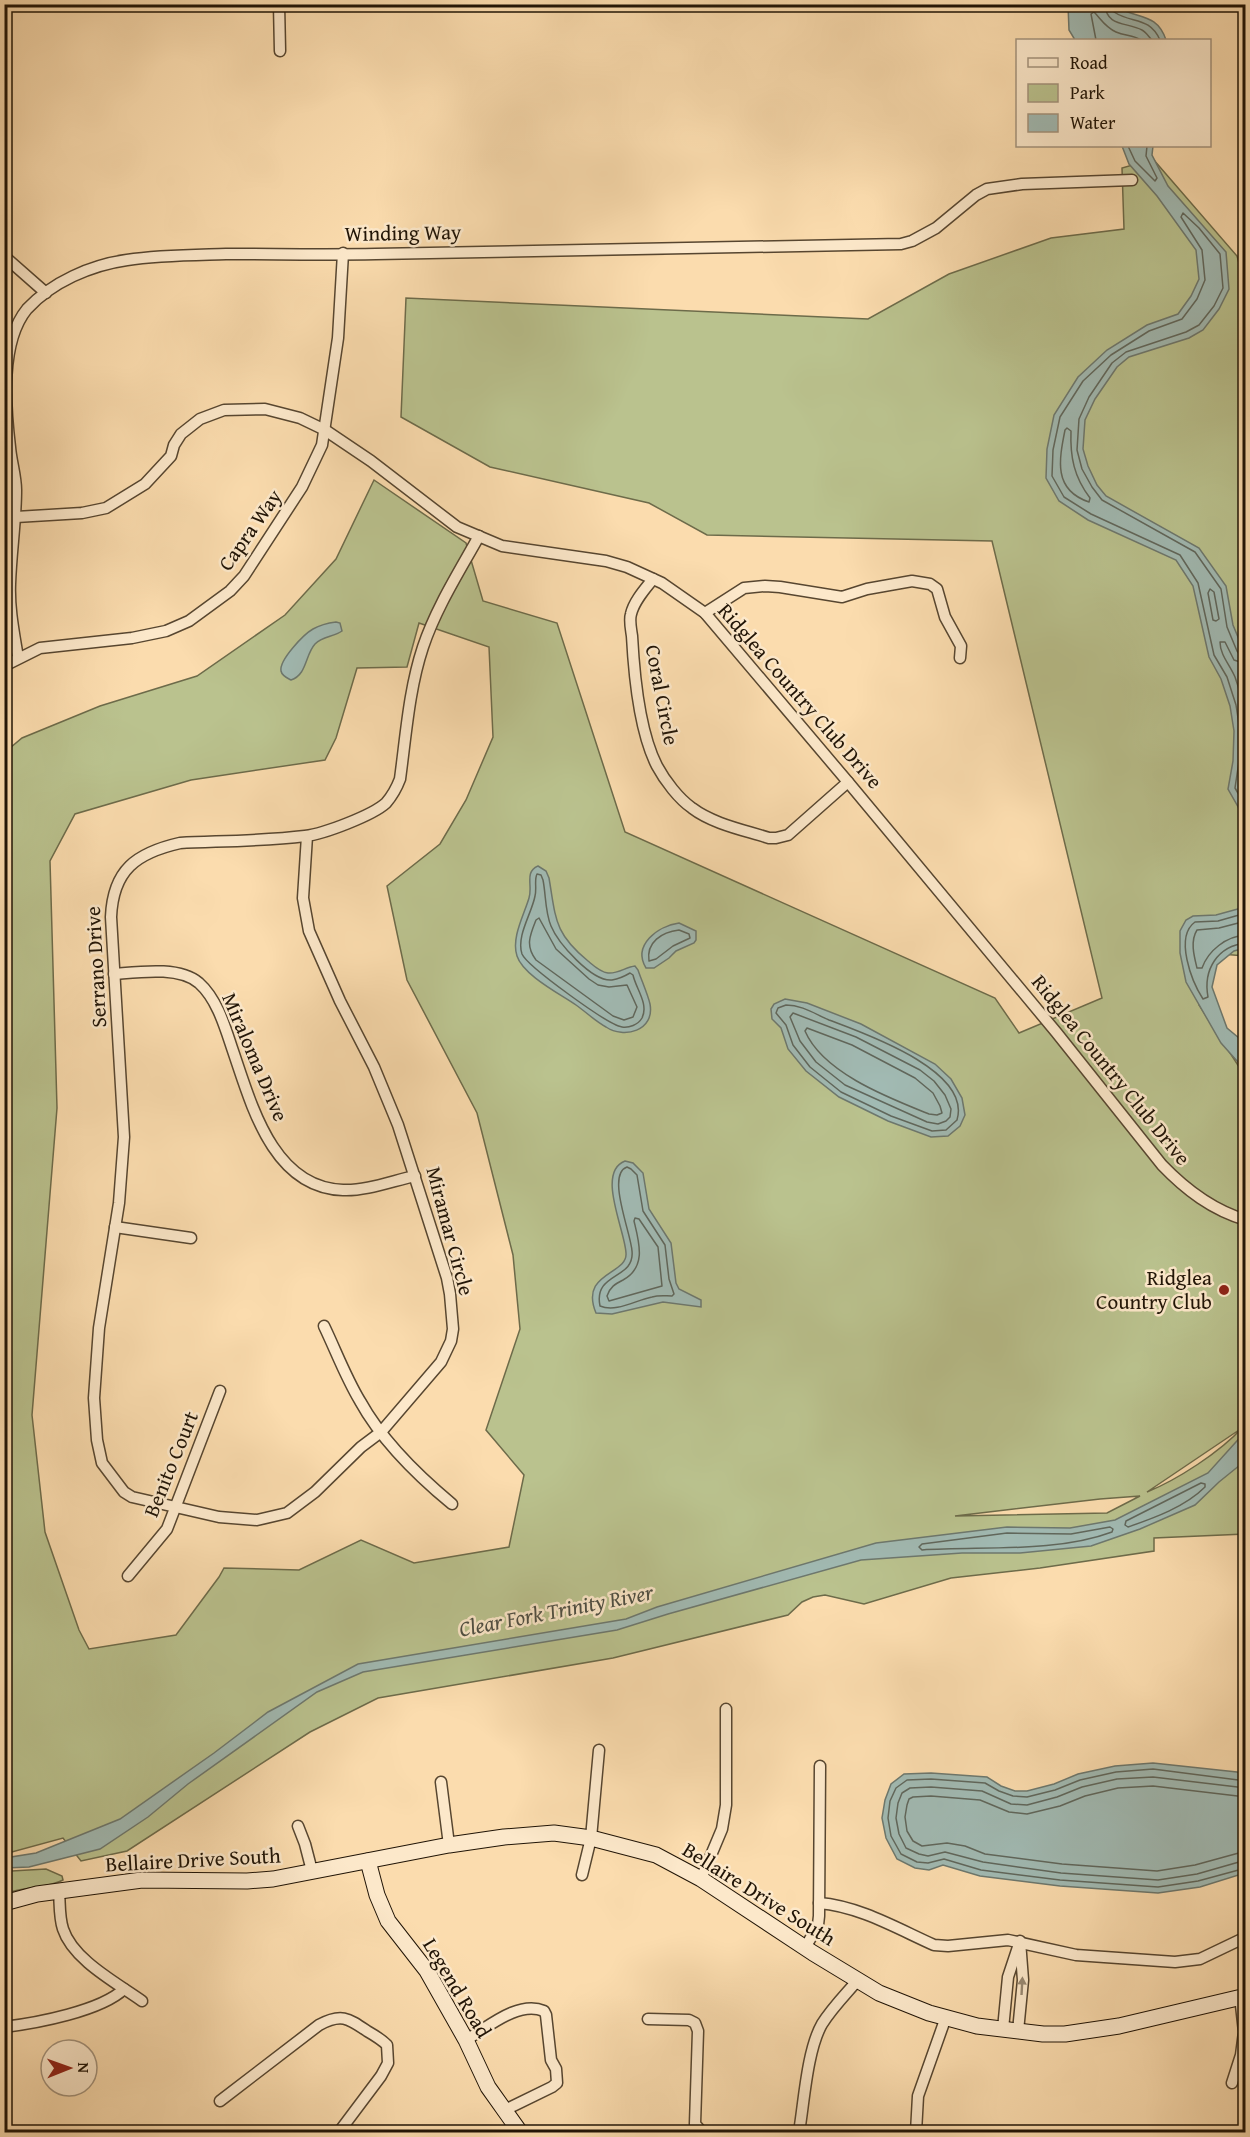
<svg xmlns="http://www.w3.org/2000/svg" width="1250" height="2137" viewBox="0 0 1250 2137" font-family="'Gentium Book Plus',serif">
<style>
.green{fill:#bac28e;stroke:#6d6b4a;stroke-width:1.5;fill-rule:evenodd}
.water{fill:#a1bab3;stroke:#6d786e;stroke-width:1.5}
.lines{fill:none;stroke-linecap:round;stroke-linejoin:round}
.shore{stroke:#60675c;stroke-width:1.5}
.street-casing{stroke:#574630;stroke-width:13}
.secondary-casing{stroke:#201406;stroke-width:17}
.street{stroke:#fce8ca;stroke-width:10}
.secondary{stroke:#fce8ca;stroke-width:15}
.oneway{fill:#998972}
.poi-dot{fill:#8f2418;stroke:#fce8ca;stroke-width:2}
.labels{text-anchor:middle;stroke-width:5;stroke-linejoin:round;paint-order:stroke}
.street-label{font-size:21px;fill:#201406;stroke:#fce8ca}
.poi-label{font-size:21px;fill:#201406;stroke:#fce8ca;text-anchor:end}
.water-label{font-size:22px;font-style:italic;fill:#4d4e43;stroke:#fce8ca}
</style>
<rect width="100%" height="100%" fill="#fbdcae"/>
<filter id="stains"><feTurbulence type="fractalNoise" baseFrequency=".00333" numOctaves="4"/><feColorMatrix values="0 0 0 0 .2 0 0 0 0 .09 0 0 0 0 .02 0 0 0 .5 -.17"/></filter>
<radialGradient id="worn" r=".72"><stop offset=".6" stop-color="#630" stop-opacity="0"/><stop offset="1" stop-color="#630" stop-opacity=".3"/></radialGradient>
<!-- green -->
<path class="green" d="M1153,159L1237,256L1245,284V956L1221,954L1199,1005L1245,1076V1534L1154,1538V1551L1040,1568L951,1578L864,1604L825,1595L813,1597L802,1602L788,1615L613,1658L378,1698L310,1732L127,1851L81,1861L63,1838L8,1853L12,1871L46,1869L62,1876L63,1880C47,1889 23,1886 5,1894L4,753L22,738L100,706L197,676L285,615L336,559L374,480L466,543L483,601L557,623L625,832L995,998L1019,1033L1102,998L992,541L707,535L649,503L490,467L401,417L406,298L868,319L949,274L1051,238L1124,229L1122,168ZM419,623L489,647L493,737L466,800L440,844L387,886L407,980L477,1113L513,1255L520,1329L486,1430L524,1475L509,1547L414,1563L361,1540L299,1570L224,1568L219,1577L176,1635L89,1649L79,1630L45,1532L32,1415L57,1108L50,861L75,814L191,780L325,760L336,738L357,668L407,667ZM1242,1428C1220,1452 1177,1480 1147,1492ZM1140,1496L1107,1513L955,1516L1100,1499Z"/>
<!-- water -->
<g class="water">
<path d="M1068,5H1118L1119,8C1138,19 1157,13 1166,40H1075L1069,30Z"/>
<polygon points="1122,146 1153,146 1152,155 1168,186 1226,252 1229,289 1219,309 1203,330 1189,338 1129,357 1117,367 1095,399 1085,420 1083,449 1088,466 1097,485 1106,496 1199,548 1226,586 1233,625 1245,654 1245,819 1228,789 1233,761 1234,731 1230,706 1221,679 1209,657 1193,586 1176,560 1088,520 1059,501 1046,478 1047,449 1054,415 1078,377 1107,350 1147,325 1178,314 1191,296 1199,279 1196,250 1157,196 1129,164"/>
<path d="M336,622L340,623L342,631C334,637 322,636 315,644C305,655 307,675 291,680C287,678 282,676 281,671C279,660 304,634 313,629C320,625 328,623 336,622Z"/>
<path d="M538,866L546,871L549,878C556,919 554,933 588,961C594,966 600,972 608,973C618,974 626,967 635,966L638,970C641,979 648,995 650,1004C655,1031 624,1039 606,1027C595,1021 586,1012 576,1005C560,994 523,975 517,956C511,938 524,915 529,898C533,886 524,872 538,866Z"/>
<polygon points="1245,907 1245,948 1234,951 1217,965 1212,987 1227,1028 1245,1043 1245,1070 1221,1043 1186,982 1180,953 1180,931 1186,920 1193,916 1216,915"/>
<path d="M679,923L696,931V940L694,943L676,951L669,958L654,968H646C632,945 658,926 679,923Z"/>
<polygon points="785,999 807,1003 861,1024 935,1064 951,1079 962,1098 965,1115 960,1126 948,1136 931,1137 888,1121 839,1097 806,1071 788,1049 781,1028 772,1019 771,1009 774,1004"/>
<path d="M625,1161L633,1163L643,1173L649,1209L671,1243L676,1283L679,1289L701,1300V1307L663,1302L612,1314L596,1313C579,1272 628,1275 626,1253C625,1230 596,1172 625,1161Z"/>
<polygon points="1245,1432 1245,1461 1219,1482 1195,1505 1140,1529 1091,1546 1020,1553 962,1553 861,1560 668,1614 617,1630 363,1672 317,1692 188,1784 148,1817 100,1849 29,1867 5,1868 5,1858 36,1853 120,1819 214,1753 268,1712 358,1664 626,1619 657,1607 876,1543 1007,1527 1070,1528 1115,1520 1208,1473"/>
<polygon points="1153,1763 1237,1772 1245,1775 1245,1873 1200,1887 1158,1893 1060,1886 980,1876 943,1865 929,1870 915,1868 897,1859 886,1838 882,1818 885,1800 891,1784 904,1774 931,1773 987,1777 1001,1786 1015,1791 1027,1791 1054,1784 1078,1774 1115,1766"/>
</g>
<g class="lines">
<!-- shore -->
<g class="shore">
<path d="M1105,4C1106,27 1127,22 1142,30C1146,32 1149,37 1152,40"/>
<path d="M1112,4L1114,12C1132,24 1149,16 1160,40"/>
<path d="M1096,40L1091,14L1094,12C1101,19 1105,27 1116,32C1125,36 1133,35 1141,40"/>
<polyline points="1128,146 1135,161 1155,181 1157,178 1146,156 1147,146"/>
<path d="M1067,428L1071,431C1070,457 1074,477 1090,498L1089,502C1053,490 1059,460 1065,430Z"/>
<polygon points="1210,589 1214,592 1219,619 1216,621 1213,620 1208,593"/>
<polyline points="1246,656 1240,655 1237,651 1227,627 1221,589 1195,552 1102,500 1092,487 1082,469 1077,450 1079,419 1089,397 1112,363 1126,352 1186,332 1199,325 1214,306 1223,288 1220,254 1199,228 1183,213 1181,217 1202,250 1205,280 1197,299 1182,319 1149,331 1111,355 1083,381 1060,417 1053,450 1052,476 1064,497 1091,514 1180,555 1198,583 1214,655 1227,677 1236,705 1240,731 1239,761 1235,788 1246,807"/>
<path d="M1246,664L1234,660L1225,642H1220C1220,655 1230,665 1235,677C1240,691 1243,704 1246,719"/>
<path d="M537,874L541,875L543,880C546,895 545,912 551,926C558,943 592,982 612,980C618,979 625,976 630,973L633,975C636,989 649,1004 642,1018C638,1025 629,1028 622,1027C608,1025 527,966 522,954C516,936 532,913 535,896C537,888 534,880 537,874Z"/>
<path d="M1246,913L1218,921L1195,922C1174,937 1192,982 1203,999L1208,997C1203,970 1217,946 1246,943"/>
<path d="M539,918L556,949L589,979L598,985L609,987L627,985L637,1007L633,1017L624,1020L613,1016L536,960C525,946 530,935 536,920Z"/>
<path d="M1246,921L1219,928L1197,930C1190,941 1194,956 1197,968H1202C1208,951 1226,936 1246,935"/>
<path d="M679,930L689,934L690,938L673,946L656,959L649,961C646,942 662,932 679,930Z"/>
<path d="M786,1005C802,1005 815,1014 829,1020C863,1033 972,1070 957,1120L946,1130L932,1131L891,1116L841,1092L810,1067L793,1045L786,1025L776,1013L778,1008Z"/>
<polygon points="793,1013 856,1037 920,1070 934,1081 945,1095 951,1109 950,1117 946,1121 938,1124 927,1122 845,1085 816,1062 800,1041 790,1017"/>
<path d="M807,1028L852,1045L915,1078L933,1093L940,1106L942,1113L937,1115L929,1114C889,1098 823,1073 805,1031Z"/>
<path d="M627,1167L631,1169L637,1175L643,1211L665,1245L669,1279L674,1294L672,1296C665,1296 659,1295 652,1297C636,1300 616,1313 600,1306C593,1272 635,1280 632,1251C631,1233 606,1174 627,1167Z"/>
<path d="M635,1218L639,1219L658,1247L662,1286L609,1301L607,1296C610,1287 615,1284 623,1280C647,1267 639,1242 634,1221Z"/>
<path d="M1201,1483L1205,1484V1487C1185,1507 1154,1518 1128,1527L1125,1525L1126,1521Z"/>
<path d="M1110,1527L1113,1529L1112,1532C1056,1553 982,1546 922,1550L919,1547L922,1544L1007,1533L1071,1534Z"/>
<polyline points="1246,1781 1153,1769 1116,1772 1080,1780 1055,1790 1027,1797 1013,1796 999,1791 985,1783 931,1779 907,1780 896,1788 890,1801 888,1818 891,1836 901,1854 917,1862 928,1863 944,1859 981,1870 1060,1880 1158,1887 1198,1881 1246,1868"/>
<polyline points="1246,1788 1153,1777 1117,1779 1082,1787 1057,1797 1027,1805 1011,1804 982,1791 931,1787 910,1788 902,1793 898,1803 896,1818 899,1834 906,1848 919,1854 928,1856 945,1852 983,1862 1061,1873 1158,1880 1197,1874 1246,1860"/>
<polyline points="1246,1797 1153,1786 1118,1788 1085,1796 1060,1806 1027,1814 1009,1812 980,1800 931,1796 913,1797 909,1799 907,1805 905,1817 907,1831 913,1841 922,1846 947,1843 965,1846 985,1854 1062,1864 1157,1871 1195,1865 1246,1851"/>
</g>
<defs>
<g id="street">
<polyline points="279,4 280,51"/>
<polyline points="4,256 46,293"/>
<path d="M16,517L82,513L106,508L145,484L171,456L174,445L181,434L200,419L224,410L265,409L300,418L325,430L371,461L457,527L502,546L606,561L627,567L662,583L705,613L848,782L1056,1032L1162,1165C1186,1190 1212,1210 1246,1220"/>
<path d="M653,579C645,589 634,601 631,614C629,620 631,629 632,636C634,674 640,733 657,766C665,781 679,799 692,808C713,824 744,830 769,838H776L788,835L848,782"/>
<polyline points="705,613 744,588 765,586 780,587 842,597 867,589 912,581 930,584 937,589 945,617 961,646 960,658"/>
<path d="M18,658C14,633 9,609 10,584C11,552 16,521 16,490C16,476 11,461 10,447C5,405 0,342 27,309C52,282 91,265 127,260C159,255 193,255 226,254C276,254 326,255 376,254C551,250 726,247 901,244L912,241L936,228L976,195L987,189L1022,184L1132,180"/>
<polyline points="4,666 40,648 132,638 166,631 189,621 230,591 244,576 302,487 322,445 338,338 343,253"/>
<path d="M307,836L303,898L309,931L340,1001L374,1067L398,1125L447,1278L450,1294L453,1329L451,1341L441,1362L381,1432L361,1447L315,1492L287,1513L257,1520L219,1517L132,1497L124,1492L102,1463L97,1440L94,1398L99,1328L119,1203L124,1137L111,917C113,870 136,853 180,843C222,841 264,841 305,836C324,834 373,815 386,803C392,796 397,787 400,779C406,735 409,689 423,647C436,608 459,572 479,536"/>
<path d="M114,974C139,972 179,966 199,983C217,999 225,1027 232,1048C251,1103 272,1188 343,1190C366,1191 392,1181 415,1176"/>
<polyline points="115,1227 191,1238"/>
<path d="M324,1326C336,1351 346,1378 360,1401C382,1441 417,1475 452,1504"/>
<polyline points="128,1576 167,1529 220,1391"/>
<polyline points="441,1782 449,1845"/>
<polyline points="298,1826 305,1844 312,1871"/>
<polyline points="582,1875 591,1838 599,1750"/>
<polyline points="701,1879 722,1829 726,1805 726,1709"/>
<path d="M59,1891C60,1904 59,1917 63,1929C73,1960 117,1983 142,2001"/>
<path d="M819,1903C859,1906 898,1929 934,1945L948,1946L1008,1940L1076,1955L1175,1962L1200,1959L1246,1937"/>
<polyline points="805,1948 818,1925 819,1916 820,1766"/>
<polyline points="648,2019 689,2020 695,2023 698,2031 695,2124 702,2132"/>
<path d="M4,2027C37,2023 101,2011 124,1989"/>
<polyline points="1003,2029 1008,1977 1018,1947"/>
<polyline points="1018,2031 1023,1980 1020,1941"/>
<path d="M466,2040C487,2028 518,2000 544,2011L546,2015L551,2060L556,2069L557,2083L552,2087L503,2111"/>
<polyline points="1232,2083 1241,2055 1244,2032 1240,1996"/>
<path d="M220,2101L319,2025C341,2013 348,2018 367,2031C374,2035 381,2039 387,2045L388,2063L381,2076L339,2132"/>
<path d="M799,2132C804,2103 807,2050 822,2024C832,2008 845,1995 857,1981"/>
<polyline points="916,2132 918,2096 946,2017"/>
</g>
<g id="secondary">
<polyline points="368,1861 377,1895 388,1921 427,1971 466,2040 488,2087 520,2132"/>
<polyline points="4,1903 37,1894 142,1880 247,1881 273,1879 449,1845 504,1837 554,1833 591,1838 656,1855 701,1879 813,1953 879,1993 929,2013 977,2026 1043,2034 1065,2034 1119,2026 1246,1996"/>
</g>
</defs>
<!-- street casing -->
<use href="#street" class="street-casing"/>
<!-- secondary casing -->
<use href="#secondary" class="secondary-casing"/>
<!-- street -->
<use href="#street" class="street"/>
<!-- secondary -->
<use href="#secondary" class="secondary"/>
</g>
<!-- one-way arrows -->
<defs><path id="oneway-solid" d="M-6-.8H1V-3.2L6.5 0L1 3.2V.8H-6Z" transform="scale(1.5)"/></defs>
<use class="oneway" href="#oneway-solid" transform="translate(1022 1986) rotate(-87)"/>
<!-- markers -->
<circle class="poi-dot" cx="1224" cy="1290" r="6"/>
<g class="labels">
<!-- street labels -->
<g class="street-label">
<text transform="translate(403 233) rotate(-1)" y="7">Winding Way</text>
<text transform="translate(250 530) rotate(-55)" y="7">Capra Way</text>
<text transform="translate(662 695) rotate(79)" y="7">Coral Circle</text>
<text transform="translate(800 696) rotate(49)" y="7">Ridglea Country Club Drive</text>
<text transform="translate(96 967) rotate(-93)" y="7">Serrano Drive</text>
<text transform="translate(255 1057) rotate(67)" y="7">Miraloma Drive</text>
<text transform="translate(1111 1070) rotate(51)" y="7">Ridglea Country Club Drive</text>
<text transform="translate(450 1231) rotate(75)" y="7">Miramar Circle</text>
<text transform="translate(171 1464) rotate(-68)" y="7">Benito Court</text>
<text transform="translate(193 1860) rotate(-3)" y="7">Bellaire Drive South</text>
<text transform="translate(759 1894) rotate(32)" y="7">Bellaire Drive South</text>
<text transform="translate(457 1988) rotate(59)" y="7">Legend Road</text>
</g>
<!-- poi labels -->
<g class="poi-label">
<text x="1212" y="1285">Ridglea<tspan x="1212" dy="24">Country Club</tspan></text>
</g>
<!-- water labels -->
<g class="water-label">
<text transform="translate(556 1610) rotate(-11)" y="8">Clear Fork Trinity River</text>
</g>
</g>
<!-- margin -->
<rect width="1250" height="2137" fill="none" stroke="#fbdcae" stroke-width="24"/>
<rect x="6" y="6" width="1238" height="2125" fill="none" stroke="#201406" stroke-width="3"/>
<rect x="12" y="12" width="1226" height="2113" fill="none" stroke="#201406" stroke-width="1.5"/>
<!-- legend -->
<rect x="1016" y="39" width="195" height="108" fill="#fce8ca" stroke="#a4937c" stroke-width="1.5"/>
<rect x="1028" y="58" width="30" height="9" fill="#fce8ca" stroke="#a4937c" stroke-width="1.5"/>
<text x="1070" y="69" font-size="18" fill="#201406">Road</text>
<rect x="1028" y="84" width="30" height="18" fill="#bac28e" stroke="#a4937c" stroke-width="1.5"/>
<text x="1070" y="99" font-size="18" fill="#201406">Park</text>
<rect x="1028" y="114" width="30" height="18" fill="#a1bab3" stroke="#a4937c" stroke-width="1.5"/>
<text x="1070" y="129" font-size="18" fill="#201406">Water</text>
<!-- north arrow -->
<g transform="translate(69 2068) rotate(89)"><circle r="28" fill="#fce8ca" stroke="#a4937c" stroke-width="1.5"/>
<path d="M0-4.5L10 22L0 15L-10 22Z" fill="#8f2418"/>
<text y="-9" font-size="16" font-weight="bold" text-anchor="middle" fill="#201406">N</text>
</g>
<rect width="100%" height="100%" filter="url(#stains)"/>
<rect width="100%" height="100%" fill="url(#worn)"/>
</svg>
